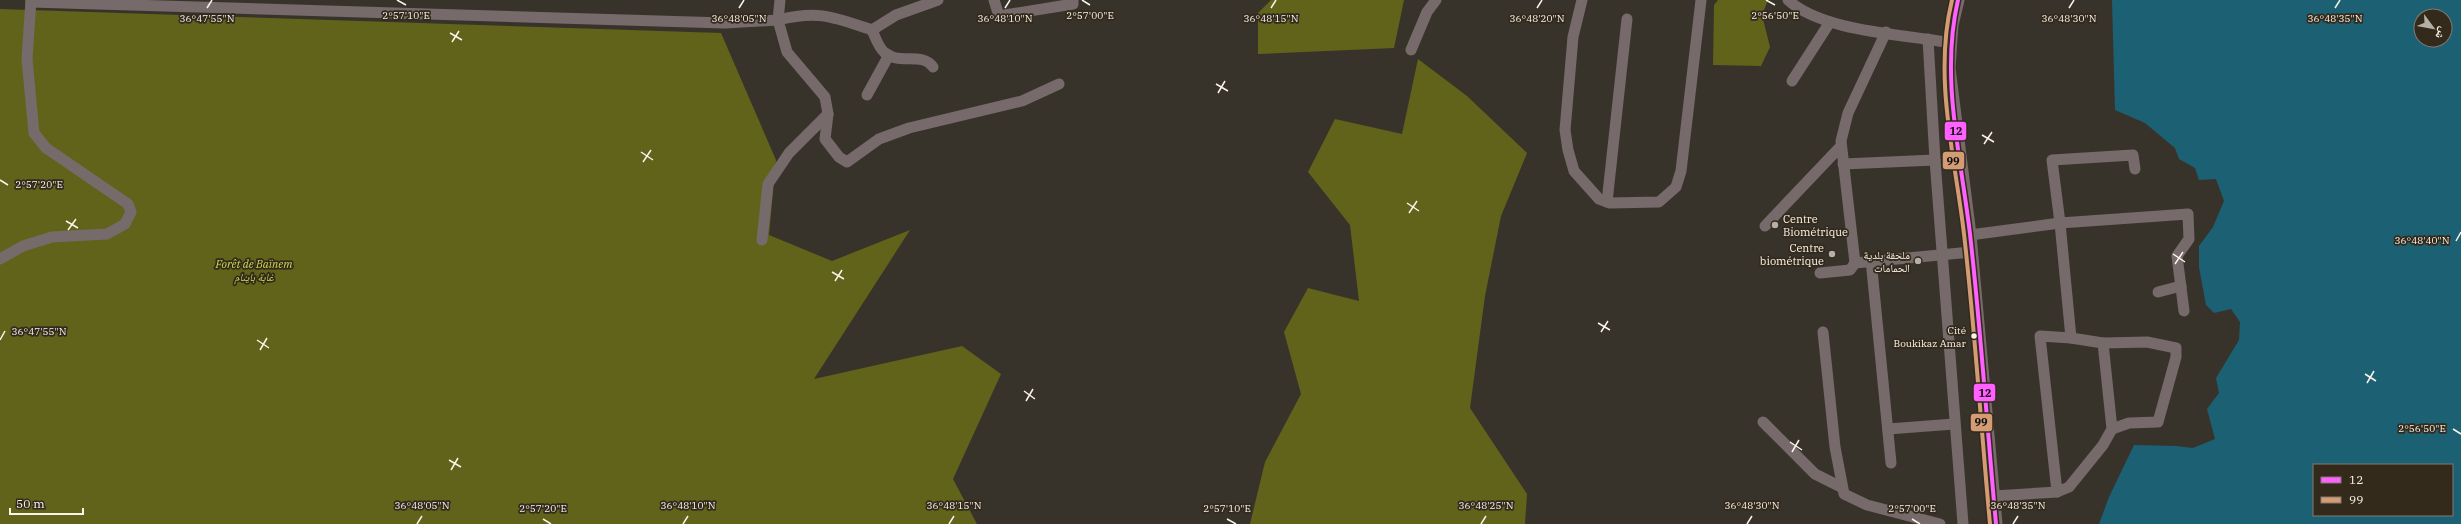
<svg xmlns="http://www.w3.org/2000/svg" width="2461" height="524" viewBox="0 0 2461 524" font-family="'IBM Plex Serif','Noto Naskh Arabic',serif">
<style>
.forest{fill:#61631a}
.water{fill:#1c6173;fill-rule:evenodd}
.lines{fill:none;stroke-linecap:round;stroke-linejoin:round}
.minor{stroke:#776a6b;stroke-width:11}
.major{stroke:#776a69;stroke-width:13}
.bus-1-casing{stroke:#332a1c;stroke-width:7}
.bus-2-casing{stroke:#332a1c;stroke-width:7}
.bus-1{stroke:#ff60ff;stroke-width:4}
.bus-2{stroke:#d39c74;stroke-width:4}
.ticks{fill:none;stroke:#f9f3ea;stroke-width:1.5}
.poi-dot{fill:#b5b0a7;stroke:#332a1c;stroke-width:1.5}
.bus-dot{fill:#f9f3ea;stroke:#332a1c;stroke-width:1.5}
.labels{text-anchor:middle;stroke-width:3.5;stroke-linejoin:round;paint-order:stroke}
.bus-label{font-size:10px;fill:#f9f3ea;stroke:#332a1c;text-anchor:end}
.poi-label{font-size:11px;fill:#f9f3ea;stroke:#332a1c;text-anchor:end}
.park-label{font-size:11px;font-style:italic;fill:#d3db51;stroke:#332a1c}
.ticks-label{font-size:10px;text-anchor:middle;fill:#f9f3ea;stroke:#332a1c;stroke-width:3.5;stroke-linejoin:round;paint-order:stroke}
.line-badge{stroke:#332a1c;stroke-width:1.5}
.pale-badge-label{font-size:11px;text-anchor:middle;font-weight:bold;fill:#111}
</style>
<rect width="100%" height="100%" fill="#37332b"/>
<!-- forest -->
<g class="forest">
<polygon points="1271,0 1404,0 1394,48 1258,54 1258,13"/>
<polygon points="1718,0 1768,0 1762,15 1770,47 1761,66 1713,65 1714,5"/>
<polygon points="0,9 721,33 776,160 769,235 832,261 910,230 814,379 962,346 1001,374 953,479 977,524 0,524"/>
<polygon points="1418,59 1467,96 1527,153 1501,216 1485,296 1470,408 1527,494 1525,524 1250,524 1265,462 1301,394 1284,332 1308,288 1359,301 1350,225 1308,172 1335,119 1402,134"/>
</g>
<!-- water -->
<path class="water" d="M2112,0H2461V524H2099L2109,497L2134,445L2176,446L2193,448L2215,439L2207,409L2219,393L2216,378L2239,340L2240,322L2231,309L2214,313L2206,305L2199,267V246L2213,227L2224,201L2216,179L2199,180L2195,168L2179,159L2175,148L2145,123L2115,110ZM2421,16H2445V40H2421ZM2314,465H2452V515H2314Z"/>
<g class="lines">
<!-- minor -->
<g class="minor">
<path d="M938,0L896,15L872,30C833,17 819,10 778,20L787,52L825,97L828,114L825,139L839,157L847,162L879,139L909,128L1022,101L1059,84"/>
<polyline points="994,0 999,16 1073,4 1073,0"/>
<polyline points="1582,0 1573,37 1565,130 1568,150 1574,171 1599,199 1610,203 1659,202 1676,187 1681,171 1701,0"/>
<path d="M1788,0C1823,32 1903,34 1951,43"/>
<polyline points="31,2 725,23 778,20 780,0"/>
<path d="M872,30C875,37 879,48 884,52C898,66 922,51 933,67"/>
<polyline points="1886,32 1848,113 1841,141 1855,263 1971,252"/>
<polyline points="1928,39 1935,160 1963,524"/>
<polyline points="1411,50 1427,12 1436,0"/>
<polyline points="1792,81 1830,22"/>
<polyline points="867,95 889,55"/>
<polyline points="1843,164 1935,160"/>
<polyline points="1607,202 1627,19"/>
<polyline points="1765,226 1841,146"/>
<polyline points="1970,235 2060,223 2188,214 2189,239 2177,256 2184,311"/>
<polyline points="762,240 768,184 789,153 828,114"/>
<polyline points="0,259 23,246 52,237 107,234 125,224 131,212 128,204 46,148 34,133 27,59 31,0"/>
<polyline points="1871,260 1891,463"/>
<polyline points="1820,273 1850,270 1855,263"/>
<polyline points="2158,292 2181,286"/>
<polyline points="1823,332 1835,447 1844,494 1867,505 1940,524"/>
<polyline points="2071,338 2060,223 2052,160 2133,155 2135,169"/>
<polyline points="1763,422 1815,474 1841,487"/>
<polyline points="1888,429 1954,424"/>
<polyline points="2057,492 2040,336 2071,338 2103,343 2147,342 2176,348 2176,357 2158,422 2129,423 2112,429"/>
<polyline points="1994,496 2057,492 2069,487 2103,445 2112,429 2103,343"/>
</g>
<!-- major -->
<polyline class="major" points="1958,0 1952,25 1949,68 1970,235 1996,524"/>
<defs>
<path id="bus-1" d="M1958,0C1940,77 1961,157 1970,234C1981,331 1987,427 1996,524"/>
<path id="bus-2" d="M1952,0C1933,77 1955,157 1964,234C1975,330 1981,428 1990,524"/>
</defs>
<!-- bus-1 casing -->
<use href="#bus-1" class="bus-1-casing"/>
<!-- bus-2 casing -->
<use href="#bus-2" class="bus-2-casing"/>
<!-- bus-1 -->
<use href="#bus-1" class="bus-1"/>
<!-- bus-2 -->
<use href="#bus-2" class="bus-2"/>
</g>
<!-- ticks -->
<path class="ticks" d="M397,0L406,5M1082,0L1090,5M1766,0L1775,5M207,8L212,0M739,8L744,0M1005,8L1010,0M1271,8L1276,0M1537,8L1542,0M2069,8L2074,0M2335,8L2340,0M450,33L462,40M452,42L459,31M1216,84L1228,91M1218,93L1225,81M1982,135L1994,142M1984,144L1992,132M641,152L653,160M643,162L651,150M0,180L8,185M1407,203L1419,211M1409,213L1417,201M66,221L78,228M68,230L76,219M2456,241L2461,232M2173,254L2185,262M2175,264L2183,252M832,272L844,279M835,281L842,270M1598,323L1610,330M1601,332L1608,321M0,340L5,331M257,340L269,348M260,350L267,338M2365,374L2376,381M2367,383L2374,371M1024,391L1035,399M1026,401L1033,389M2453,429L2461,434M1790,442L1802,450M1792,452L1799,440M449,460L461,467M451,470L458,458M543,519L551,524M1227,519L1236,524M1912,519L1920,524M417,524L422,516M683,524L688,516M949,524L954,516M1481,524L1486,516M1747,524L1752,516M2013,524L2018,516"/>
<!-- markers -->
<g class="poi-dot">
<circle cx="1775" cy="225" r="4"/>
<circle cx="1832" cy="254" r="4"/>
<circle cx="1918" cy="261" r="4"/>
</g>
<circle class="bus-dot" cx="1974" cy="336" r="3.5"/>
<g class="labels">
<!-- bus labels -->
<g class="bus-label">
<text x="1966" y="334">Cité<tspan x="1966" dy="13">Boukikaz Amar</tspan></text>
</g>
<!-- poi labels -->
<g class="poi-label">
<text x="1783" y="223" text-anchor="start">Centre<tspan x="1783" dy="13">Biométrique</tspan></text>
<text x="1824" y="252">Centre<tspan x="1824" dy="13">biométrique</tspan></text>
<text x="1910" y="259">ملحقة بلدية<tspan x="1910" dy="13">الحمامات</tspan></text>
</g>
<!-- park labels -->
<g class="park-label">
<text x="254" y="268">Forêt de Baïnem<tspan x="254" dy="13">غابة باينام</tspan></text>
</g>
</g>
<g class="ticks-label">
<text x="1775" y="19">2°56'50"E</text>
<text x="406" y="19">2°57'10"E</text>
<text x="1090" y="19">2°57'00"E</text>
<text x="207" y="22">36°47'55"N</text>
<text x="739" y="22">36°48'05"N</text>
<text x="1005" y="22">36°48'10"N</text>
<text x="1271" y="22">36°48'15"N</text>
<text x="1537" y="22">36°48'20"N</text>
<text x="2069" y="22">36°48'30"N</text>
<text x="2335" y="22">36°48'35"N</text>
<text x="39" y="188">2°57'20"E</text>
<text x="2422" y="244">36°48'40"N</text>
<text x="39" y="335">36°47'55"N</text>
<text x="2422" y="432">2°56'50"E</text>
<text x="422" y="509">36°48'05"N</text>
<text x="688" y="509">36°48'10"N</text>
<text x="954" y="509">36°48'15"N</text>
<text x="1486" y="509">36°48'25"N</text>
<text x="1752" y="509">36°48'30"N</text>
<text x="2018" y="509">36°48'35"N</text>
<text x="543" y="512">2°57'20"E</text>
<text x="1227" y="512">2°57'10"E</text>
<text x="1912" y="512">2°57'00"E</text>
</g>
<g class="line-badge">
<rect x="1944" y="121" width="23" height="20" rx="4" fill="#ff60ff"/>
<rect x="1942" y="151" width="23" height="19" rx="4" fill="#d39c74"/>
<rect x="1973" y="383" width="23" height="19" rx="4" fill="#ff60ff"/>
<rect x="1970" y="413" width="23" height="19" rx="4" fill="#d39c74"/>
</g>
<g class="pale-badge-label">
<text x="1956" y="135">12</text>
<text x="1953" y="165">99</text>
<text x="1985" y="397">12</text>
<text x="1981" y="426">99</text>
</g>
<!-- legend -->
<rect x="2313" y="464" width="140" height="52" fill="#332a1c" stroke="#827a6e"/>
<rect x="2321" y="477" width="20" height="6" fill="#ff60ff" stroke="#827a6e"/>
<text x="2349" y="484" font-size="12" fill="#f9f3ea">12</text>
<rect x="2321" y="497" width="20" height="6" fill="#d39c74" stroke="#827a6e"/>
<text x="2349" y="504" font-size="12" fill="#f9f3ea">99</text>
<!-- north arrow -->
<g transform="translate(2433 28) rotate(122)"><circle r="19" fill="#332a1c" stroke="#827a6e"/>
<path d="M0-3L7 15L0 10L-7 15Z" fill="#b5b0a7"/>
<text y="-6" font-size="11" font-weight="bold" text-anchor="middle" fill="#f9f3ea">ش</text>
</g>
<!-- scale -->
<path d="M10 508v6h73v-6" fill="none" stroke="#f9f3ea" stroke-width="2"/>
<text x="16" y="508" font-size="12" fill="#f9f3ea" stroke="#332a1c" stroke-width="3" paint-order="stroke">50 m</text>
</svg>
